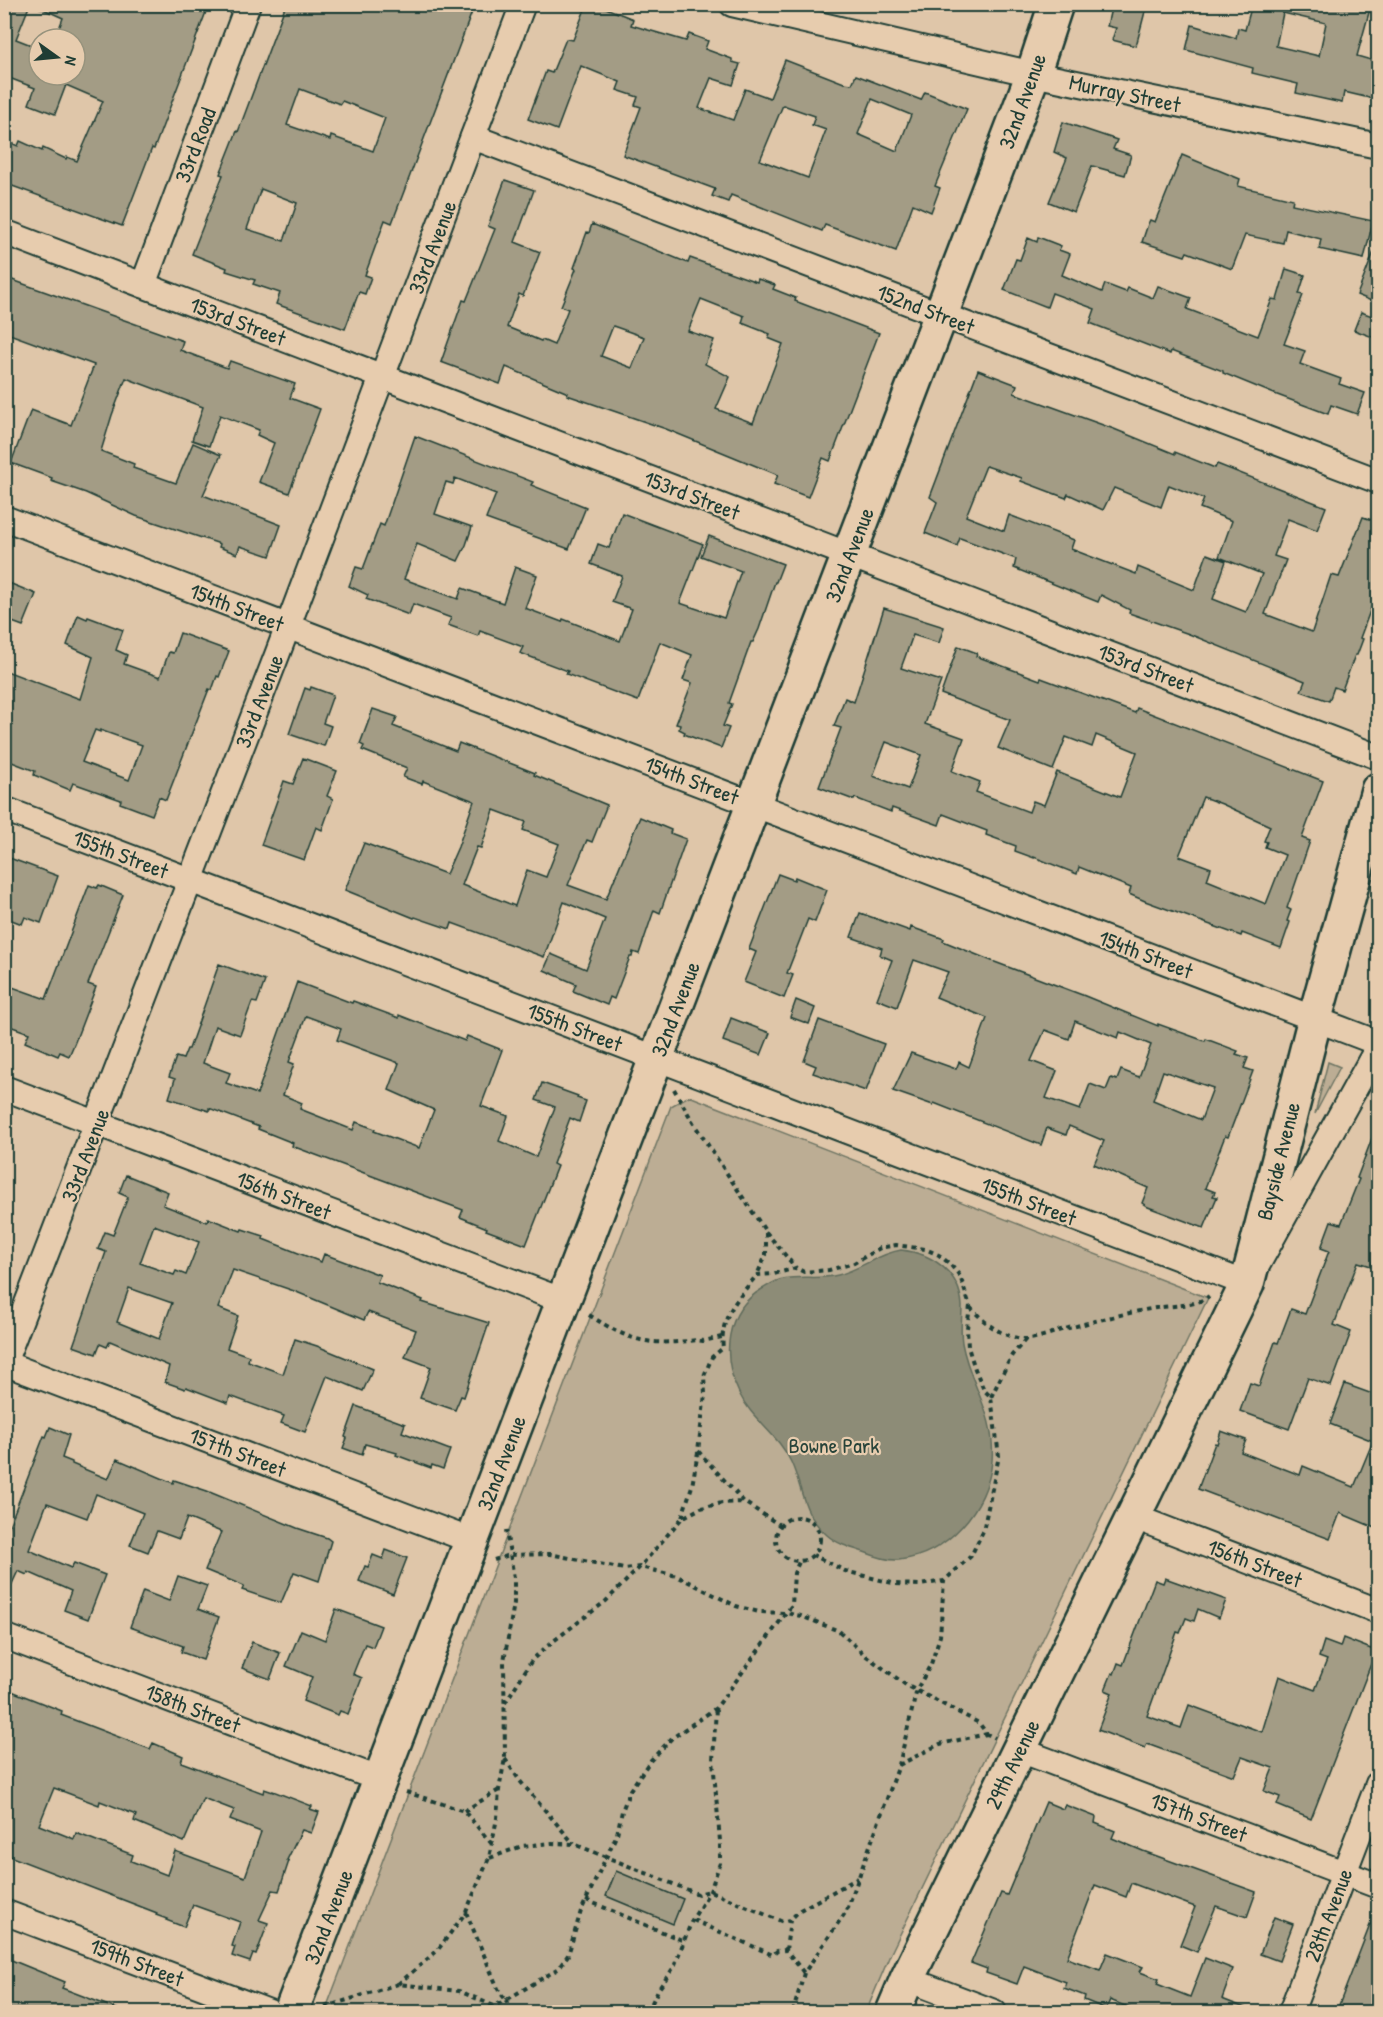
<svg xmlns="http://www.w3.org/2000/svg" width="1383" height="2017" viewBox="0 0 1383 2017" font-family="'Patrick Hand',sans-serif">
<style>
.green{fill:#bcad94;stroke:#6e7564;stroke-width:1.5}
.water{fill:#8d8c77;stroke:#616c5c;stroke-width:1.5}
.building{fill:#a39c85;stroke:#1f3d34;stroke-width:1.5;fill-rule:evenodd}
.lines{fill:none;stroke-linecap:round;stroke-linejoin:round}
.street-casing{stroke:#1f3d34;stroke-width:28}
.secondary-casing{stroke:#1f3d34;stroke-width:38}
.path{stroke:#1f3d34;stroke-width:4;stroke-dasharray:4.5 4.5;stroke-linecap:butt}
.street{stroke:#e7ccae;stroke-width:24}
.secondary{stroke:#e7ccae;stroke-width:33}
.labels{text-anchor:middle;stroke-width:4.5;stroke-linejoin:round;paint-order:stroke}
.street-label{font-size:22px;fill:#1f3d34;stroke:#e7ccae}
.park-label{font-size:22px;fill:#274339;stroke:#e7ccae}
</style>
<rect width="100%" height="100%" fill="#dfc6a9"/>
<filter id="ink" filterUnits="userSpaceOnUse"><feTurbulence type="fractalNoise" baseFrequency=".0167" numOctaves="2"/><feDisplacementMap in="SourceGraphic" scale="12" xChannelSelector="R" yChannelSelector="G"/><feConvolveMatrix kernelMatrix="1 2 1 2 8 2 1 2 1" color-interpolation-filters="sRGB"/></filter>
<g filter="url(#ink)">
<!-- green -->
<g class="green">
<polygon points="1328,1062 1340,1067 1315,1114"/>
<polygon points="689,1096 1208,1298 890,1955 866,2012 343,2012 327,2006 671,1106"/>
</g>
<!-- water -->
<path class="water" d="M901,1250C932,1253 960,1272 962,1306C962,1318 960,1330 962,1343C970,1387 996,1412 992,1461C988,1508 947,1555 899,1560C888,1561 874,1556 864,1552C851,1548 837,1544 827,1535C801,1512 804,1491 791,1462C779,1435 752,1420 739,1393C721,1356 725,1311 762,1289C769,1285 776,1280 783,1279C801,1275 820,1280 838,1275C860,1270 877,1254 901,1250Z"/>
<!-- building -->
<g class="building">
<polygon points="4,4 30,4 16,39 39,48 39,75 75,75 75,39 55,39 63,18 32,4 209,4 154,149 152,148 122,226 4,183 4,140 18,146 20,141 42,151 43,148 66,159 67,157 77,161 103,101 66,85 55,114 29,104 35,88 4,76 7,75 4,74"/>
<path d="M286,4H475L392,223L385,220L365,275L371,277L365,294L359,292L345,329L276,304L280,293L253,284L255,280L226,271L227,268L192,254L223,175L220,174L237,131L238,132ZM300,89L340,104L342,101L385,118L373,151L331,136L330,140L287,125ZM261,189L297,203L284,241L247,229Z"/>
<path d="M587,4H596L633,19L631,25L686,41L689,34L708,41L705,49L732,59V62L740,64L733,85L711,78L699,108L733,120L745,89L770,98L785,60L844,83L852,84L856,75L921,100L925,92L967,109L935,186L940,188L931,212L913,204L896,251L825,225L822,231L731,195L728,202L712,196L715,189L623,155L641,107L635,105L638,97L617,90L620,82L581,66L557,130L528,119L546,71L552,73L566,39L573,40ZM872,99L911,115L897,151L858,134ZM783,105L815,116L812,125L826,130L808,178L760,160Z"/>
<polygon points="1112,4 1147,4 1136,46 1112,40 1116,28 1107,26"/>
<path d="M1252,4H1352L1370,9L1357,56L1378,62V100L1344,92L1342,103L1296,93L1298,84L1252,73L1253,68L1186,50L1192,25L1236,38L1238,28L1245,30ZM1283,13L1326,23L1319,56L1276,46Z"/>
<polygon points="1063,122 1117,140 1113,149 1131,155 1125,175 1092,166 1074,212 1049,202 1067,158 1054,152"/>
<polygon points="1182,155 1240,179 1238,186 1293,199 1292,204 1373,221 1364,259 1319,249 1321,239 1286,230 1283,243 1245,235 1232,269 1187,252 1185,256 1142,242 1148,224 1150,220 1155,222"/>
<path d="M505,180L534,190L515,242L540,252L523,296L519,294L507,327L541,341L542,340L554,345L568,309L561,306L576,269L574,268L587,232L589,233L592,224L688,263L690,258L757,282L758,279L775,285L773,289L796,298L795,301L879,333L830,461L823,458L808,497L774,484L778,475L666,429L567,395L568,393L506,367L500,384L441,362L463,300L466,301L495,229L488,226ZM701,299L744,316L742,323L770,334L768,338L783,344L753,423L716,409L730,377L705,364L714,340L688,331ZM613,326L644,337L632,368L601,356Z"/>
<polygon points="1038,237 1061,246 1059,250 1070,254 1062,275 1102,292 1105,284 1126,292 1128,288 1153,298 1158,286 1191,298 1187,309 1258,336 1272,299 1277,300 1286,269 1305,275 1299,294 1303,295 1284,344 1305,351 1300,364 1341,379 1339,384 1365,393 1357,414 1331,405 1328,414 1272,393 1223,373 1223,371 1171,351 1170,354 1090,323 1095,309 1052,293 1047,307 1004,290 1016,259 1020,260 1028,238 1037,242"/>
<polygon points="1377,244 1378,244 1378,291 1374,302 1357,295"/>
<polygon points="4,277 183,341 180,350 227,368 230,361 295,384 290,398 320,409 289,493 259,482 274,443 257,435 259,430 220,415 209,446 192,440 203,407 126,378 112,415 101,451 134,464 133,468 176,483 193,443 221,455 203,495 281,525 270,556 240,546 237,554 219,547 220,544 136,516 86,493 51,481 52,478 11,463 31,410 71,425 94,365 4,332"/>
<polygon points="1361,312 1378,318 1378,339 1354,330"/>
<path d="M978,370L1017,385L1014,393L1114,429L1175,454V452L1215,468L1217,464L1326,507L1317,530L1288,519L1274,556L1286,560L1265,614L1312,632L1331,575L1339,577L1363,517L1378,522V589L1360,638L1363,639L1357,655H1355L1342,690L1334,687L1329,701L1301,691L1305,681L1189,634L1129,613L1130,610L1101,595L1098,602L1014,568L1016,559L960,538L957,546L925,533L937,502L930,497ZM986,466L1022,478L1021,481L1066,498L1068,494L1103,510L1114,488L1161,507L1169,485L1204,499L1200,508L1232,521L1219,557L1262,574L1246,612L1213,599L1226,561L1207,554L1194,590L1138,567L1136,574L1071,549L1074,540L1009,515L1004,531L966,516Z"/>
<polygon points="415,436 533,482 531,485 586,507 569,549 486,519 496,494 455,478 453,484 446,482 435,514 472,527 466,545 458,561 417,544 404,579 458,599 462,588 503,603 515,567 537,575 525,608 562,622 563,619 620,641 632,609 612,602 622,576 591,564 598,544 609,548 622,513 703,544 680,603 724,618 741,571 701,556 709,536 783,564 776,582 775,582 759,629 753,642 751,642 729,703 732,704 723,726 729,728 721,748 684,734 685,732 679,729 680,725 676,724 692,683 683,680 692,655 660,642 638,701 566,674 568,671 520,653 523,647 480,631 478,636 448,625 451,618 413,604 409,615 366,599 368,595 349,586 356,567 363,569 380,524 384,526"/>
<polygon points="4,581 36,594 23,626 4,619"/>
<path d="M884,608L944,627L939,643L913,635L901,668L941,681L925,724L964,738L952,771L980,782L976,792L1029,812L1033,801L1044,805L1057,772L1120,797L1137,752L1096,735L1092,747L1066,737L1053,770L998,748L1010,720L941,694L958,646L977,653L976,656L1040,680L1041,678L1135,713L1137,708L1323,781L1302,838L1310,841L1287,908L1291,910L1287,921L1290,922L1281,948L1242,933L1241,936L1145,901L1129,894L1131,888L1079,867L1077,874L1034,857V858L1015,851L1016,846L986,835L987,831L943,814L939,825L892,808L891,812L855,798L854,800L819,787L841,728L834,726L845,698L854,702ZM886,742L921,755L908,789L873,776ZM1203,797L1222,804L1270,826L1264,841L1267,842L1265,847L1285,855L1266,904L1207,880L1211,868L1179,856Z"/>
<path d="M78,615L87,619L88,617L123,630L116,650L127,655L124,664L160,677L169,652L173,653L180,633L229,651L219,677L217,676L212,690L209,689L166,800L159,797L152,815L120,803L121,800L73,783L70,790L34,775L35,771L4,759V670L80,699L93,657L67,645ZM95,730L100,732V730L142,745L129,780L82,762Z"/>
<polygon points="311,687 333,695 323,723 331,726 324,746 289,734 305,688 310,690"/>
<path d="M373,709L397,717L393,726L456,751L459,743L535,773L534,775L607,805L592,842L587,840L568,885L606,899L640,817L671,830L670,833L686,839L660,913L654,910L639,954L633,952L632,957H630L614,999L610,997L607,1005L573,991L576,984L544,970L551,954L586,969L605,919L564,902L544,957L452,923L450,929L415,917L414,918L345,890L364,843L446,874L458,847L474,801L423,781L422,784L403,777L407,768L362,750L364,746L360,744ZM494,810L526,822L523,830L559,844L546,877L527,870L515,906L462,885L477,847L481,848Z"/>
<polygon points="303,758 337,771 327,796 333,799 322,830 316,827 304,860 261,845 284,781 293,784"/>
<polygon points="4,856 58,876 41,923 25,917 22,924 4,917 11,896 4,894"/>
<polygon points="778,874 794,880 795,877 827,890 815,922 808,919 787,973 793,975 784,998 744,982 756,952 749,949"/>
<polygon points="89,885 97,888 99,885 123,895 88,984 96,987 75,1042 69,1056 60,1052 58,1056 25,1042 29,1033 4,1024 4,984 46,999"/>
<path d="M860,913L910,931L911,927L944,939L943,941L992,961L1085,996L1158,1026V1024L1205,1041L1206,1039L1238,1051L1236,1054L1248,1058L1244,1068L1253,1071L1228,1137L1225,1136L1205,1188L1215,1192L1213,1196L1217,1197L1204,1228L1148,1207L1142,1203L1148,1188L1094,1164L1104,1141L1069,1126L1066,1135L1047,1128L1041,1145L934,1103L933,1105L893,1091L911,1053L956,1069L959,1062L969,1067L987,1018L936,997L948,972L914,960L897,1007L877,999L892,960L880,955L882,948L851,937ZM1075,1021L1118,1038L1120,1032L1151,1045L1139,1077L1121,1070L1117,1080L1111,1078L1106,1090L1090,1084L1080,1110L1046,1098L1057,1071L1031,1061L1045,1030L1069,1039ZM1163,1071L1213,1088L1201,1120L1153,1100Z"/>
<path d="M219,964L265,981L257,1003L252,1002L240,1035L215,1026L203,1063L230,1073L226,1083L257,1094L297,982L352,1003L353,1001L399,1018V1015L465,1041L467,1036L502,1050L481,1106L508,1116L499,1141L536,1157L555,1107L536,1100L542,1083L578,1096L577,1098L586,1101L579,1122L570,1118L553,1164L557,1166L526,1245L486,1230L487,1228L460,1217L463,1210L292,1146L293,1143L258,1129L259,1127L209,1108V1111L169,1098L175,1079L169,1077L176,1057L183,1059L187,1049H189ZM306,1016L341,1029L337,1040L399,1063L389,1090L434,1110L419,1148L374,1131L375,1129L356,1122L353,1130L300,1109L302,1103L283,1095L294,1064L289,1062Z"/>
<polygon points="796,1000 815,1008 809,1024 790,1017"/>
<polygon points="731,1018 770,1033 761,1055 723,1041"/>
<polygon points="819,1020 884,1044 866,1091 813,1073 816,1066 804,1061"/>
<polygon points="1377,1125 1378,1125 1378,1245 1371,1266 1358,1262 1334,1325 1351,1332 1331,1386 1308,1378 1289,1429 1240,1411 1250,1383 1259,1386 1275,1342 1278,1343 1291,1309 1305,1314 1329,1251 1321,1248 1331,1221 1341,1224 1359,1179 1357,1178"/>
<path d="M126,1175L168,1192L163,1205L207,1222L208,1218L241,1231L242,1229L264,1236L263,1239L321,1262L324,1254L380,1275L377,1282L423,1300L422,1302L489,1323L464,1397L461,1396L455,1410L420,1398L431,1367L405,1357L416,1330L368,1312L364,1320L294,1291L233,1270L218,1308L238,1316L227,1348L249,1356L248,1361L283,1374L295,1339L317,1346L373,1369L363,1391L327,1376L305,1432L281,1423L284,1416L230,1396L228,1403L186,1387L185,1389L165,1382L169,1366L110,1341L107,1347L100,1344L96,1354L73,1346L106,1252L98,1249L105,1232L113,1235L128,1197L119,1193ZM154,1225L199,1242L186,1275L176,1271L174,1275L140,1263ZM129,1288L172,1303L159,1339L117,1322Z"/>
<polygon points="1345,1384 1378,1396 1378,1529 1340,1513 1330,1539 1198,1489 1215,1443 1217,1444 1221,1431 1246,1440 1241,1452 1300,1475 1303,1466 1354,1487 1373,1441 1330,1424"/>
<polygon points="356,1406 405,1424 402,1432 450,1450 443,1469 432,1465 431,1468 396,1455 397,1453 365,1444 362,1455 343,1448 347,1438 345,1437"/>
<polygon points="50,1427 69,1435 62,1458 72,1462 72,1464 108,1479 117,1459 173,1483 174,1480 207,1491 297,1528 327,1538 331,1541 319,1581 294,1572 281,1603 242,1590 244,1586 205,1570 221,1532 187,1518 179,1539 157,1531 148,1552 130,1545 143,1513 96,1494 87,1518 47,1503 29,1550 71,1568 74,1563 105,1575 88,1619 64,1610 71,1591 28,1572 27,1575 18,1571 4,1601 4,1539 44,1436 46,1437"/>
<polygon points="386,1550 407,1558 393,1594 359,1581 365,1566 368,1567 373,1555 383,1559"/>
<polygon points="178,1576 207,1586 198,1609 219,1617 203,1660 181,1652 183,1646 130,1627 143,1591 169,1601"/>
<polygon points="1165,1578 1226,1600 1219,1618 1198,1609 1194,1621 1186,1618 1180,1633 1177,1632 1147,1716 1181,1728 1189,1705 1262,1732 1279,1676 1315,1690 1327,1660 1319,1657 1324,1641 1340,1647 1343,1638 1376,1651 1311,1819 1277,1805 1280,1797 1264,1791 1273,1768 1242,1757 1234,1776 1147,1744 1145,1748 1098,1730 1112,1693 1105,1690 1112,1673 1114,1674 1118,1663 1123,1665 1155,1580 1163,1583"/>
<polygon points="336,1609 381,1626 373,1647 365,1644 353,1674 362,1678 348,1714 340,1711 338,1715 303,1701 312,1677 286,1666 301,1630 325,1640"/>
<polygon points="252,1642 280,1653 270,1679 242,1668"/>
<path d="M4,1688L62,1711L61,1715L150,1749L153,1743L183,1756L181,1762L263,1793L264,1789L273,1792V1791L312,1806L310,1809L319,1812L311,1833L302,1830L287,1860L289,1861L279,1891L273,1890L259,1920L268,1923L256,1955L253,1954L250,1962L232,1956L235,1947L232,1946L240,1922L193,1905L184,1927L166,1920L167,1919L156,1915L157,1913L4,1854ZM54,1788L99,1805L100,1801L136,1815L134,1821L184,1842L203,1798L234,1810L230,1820L261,1832L245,1877L175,1851L167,1875L131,1861L133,1855L76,1833L74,1839L39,1825Z"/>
<polygon points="1046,1802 1063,1809 1065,1805 1096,1817 1095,1823 1115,1831 1112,1838 1143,1851 1256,1892 1247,1917 1216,1906 1197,1952 1180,1945 1195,1907 1131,1883 1126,1897 1095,1885 1067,1958 1100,1970 1107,1953 1143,1967 1140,1972 1159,1979 1157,1984 1190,1997 1205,1958 1233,1969 1222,1999 1253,2011 1252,2013 1142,2013 1110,2000 1106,2009 1084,2000 1085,1996 1064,1988 1066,1982 1024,1966 1017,1984 986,1973 987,1969 971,1963 1001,1893 1007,1895"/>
<polygon points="616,1871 683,1899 673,1924 606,1896"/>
<polygon points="1377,1907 1378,2013 1356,2013 1339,2005"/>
<polygon points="1274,1917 1293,1924 1279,1961 1260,1954"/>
<polygon points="4,1957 65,1982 62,1988 122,2011 122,2013 4,2013"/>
</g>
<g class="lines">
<defs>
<g id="street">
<polyline points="732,4 1033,74 1378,146"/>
<polyline points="473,137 1378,481"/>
<polyline points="4,232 1378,757"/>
<polyline points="143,285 248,4"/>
<polyline points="4,518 1378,1043"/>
<polyline points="4,809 1247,1284 1378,1047"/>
<polyline points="4,1088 564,1301"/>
<polyline points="4,1363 277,655 523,4"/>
<polyline points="4,1363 472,1541"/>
<polyline points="1132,1516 1378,1611"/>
<polyline points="4,1636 381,1780"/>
<polyline points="1020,1750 1378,1886"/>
<polyline points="4,1912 269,2012"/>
<polyline points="907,1979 994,2012"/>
<polyline points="1291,2012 1378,1784"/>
</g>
<g id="secondary">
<polyline points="291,2012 1033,74 1056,4"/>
<polyline points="893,2012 907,1979 1247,1284 1315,1018 1378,790"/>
</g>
</defs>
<!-- street casing -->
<use href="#street" class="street-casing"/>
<!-- secondary casing -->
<use href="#secondary" class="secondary-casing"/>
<!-- path -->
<g class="path">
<polyline points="674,1089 694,1124 766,1232 766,1255 757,1275"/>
<polyline points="766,1232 796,1268"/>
<path d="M970,1307C985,1323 1001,1337 1024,1339C1036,1340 1053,1332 1065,1329C1095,1321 1125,1313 1156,1308C1173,1305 1195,1307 1209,1296"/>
<path d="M589,1315C632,1342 646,1346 697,1340L703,1341L722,1337"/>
<polyline points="991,1397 1012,1355 1026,1339"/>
<polyline points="682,1517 692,1486 698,1452"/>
<circle cx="798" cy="1539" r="22"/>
<path d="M781,1526L744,1502L698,1451L705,1394L704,1376L712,1357L723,1348C719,1317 739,1297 757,1275L774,1274L796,1268L804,1272L829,1270L854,1263L880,1248L896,1245L925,1249L939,1255L950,1264L960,1276L970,1306L967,1328L968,1347L975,1369L984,1390L991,1397L999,1456L983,1531L971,1556L944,1581L920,1585L896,1584L845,1571L813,1555"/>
<polyline points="494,1560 509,1555 550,1554 624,1569 640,1567 677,1576 736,1606 759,1612 786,1613 801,1616 839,1631 865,1655 906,1685 979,1723 987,1734 995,1738"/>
<polyline points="505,1703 532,1660 547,1646 606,1601 640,1567 682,1518 701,1508 722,1503 744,1502"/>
<polyline points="505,1759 520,1781 574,1844"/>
<polyline points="899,1765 940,1744 987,1734"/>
<polyline points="406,1792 464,1811 491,1843"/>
<polyline points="464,1811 499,1790"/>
<polyline points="490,1858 522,1846 552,1843 574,1844 698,1894 710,1891 783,1922 790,1920 800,1910 858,1878"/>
<polyline points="586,1900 684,1941"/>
<polyline points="466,1912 499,1991 506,2000 558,1969 568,1955 581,1911 617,1834 622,1811 630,1790 650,1761 672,1738 716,1708 792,1605 794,1573 799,1562"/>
<polyline points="693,1920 773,1955 777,1951 786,1950 804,1973"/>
<polyline points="786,1950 790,1920"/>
<polyline points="398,1984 437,1951 466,1912 489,1858 497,1818 499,1790 505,1758 504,1661 514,1603 514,1578 506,1530"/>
<polyline points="325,2007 398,1984 459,1991 494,2006 506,2000 510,2012"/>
<polyline points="649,2012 650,2007 658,1990 674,1967 692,1920 710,1891 720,1863 720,1841 713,1760 716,1708"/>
<polyline points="793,2012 804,1973 847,1910 899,1765 917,1689 931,1664 940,1636 944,1581"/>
</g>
<!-- street -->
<use href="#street" class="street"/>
<!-- secondary -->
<use href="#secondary" class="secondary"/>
</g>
</g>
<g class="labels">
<!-- street labels -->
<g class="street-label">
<text transform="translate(1125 93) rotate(12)" y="8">Murray Street</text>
<text transform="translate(1022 101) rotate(-70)" y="8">32nd Avenue</text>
<text transform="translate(195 145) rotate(-69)" y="8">33rd Road</text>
<text transform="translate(432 247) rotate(-69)" y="8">33rd Avenue</text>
<text transform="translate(926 309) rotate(21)" y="8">152nd Street</text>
<text transform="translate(238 321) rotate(21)" y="8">153rd Street</text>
<text transform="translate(692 495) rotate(21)" y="8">153rd Street</text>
<text transform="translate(849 555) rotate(-69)" y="8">32nd Avenue</text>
<text transform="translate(237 607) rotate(21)" y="8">154th Street</text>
<text transform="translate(1146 668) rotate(21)" y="8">153rd Street</text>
<text transform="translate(259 701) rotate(-69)" y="8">33rd Avenue</text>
<text transform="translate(692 780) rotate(21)" y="8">154th Street</text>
<text transform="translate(121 854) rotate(21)" y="8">155th Street</text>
<text transform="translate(1146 954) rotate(21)" y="8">154th Street</text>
<text transform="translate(675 1009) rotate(-69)" y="8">32nd Avenue</text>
<text transform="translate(575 1027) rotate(21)" y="8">155th Street</text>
<text transform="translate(85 1155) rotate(-69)" y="8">33rd Avenue</text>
<text transform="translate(1278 1161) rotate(-76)" y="8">Bayside Avenue</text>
<text transform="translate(284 1195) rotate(21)" y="8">156th Street</text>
<text transform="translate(1029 1201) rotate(21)" y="8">155th Street</text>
<text transform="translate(238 1452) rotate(21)" y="8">157th Street</text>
<text transform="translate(501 1463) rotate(-69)" y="8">32nd Avenue</text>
<text transform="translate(1255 1563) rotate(21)" y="8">156th Street</text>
<text transform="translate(193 1708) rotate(21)" y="8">158th Street</text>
<text transform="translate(1012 1764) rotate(-64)" y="8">29th Avenue</text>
<text transform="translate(1199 1817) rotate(21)" y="8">157th Street</text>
<text transform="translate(1328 1915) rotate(-69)" y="8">28th Avenue</text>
<text transform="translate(328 1917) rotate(-69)" y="8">32nd Avenue</text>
<text transform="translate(137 1962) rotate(21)" y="8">159th Street</text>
</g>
<!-- park labels -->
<g class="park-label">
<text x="834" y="1453">Bowne Park</text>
</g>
</g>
<!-- margin -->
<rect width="1383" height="2017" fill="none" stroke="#e7ccae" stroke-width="24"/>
<rect x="12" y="12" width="1359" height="1993" fill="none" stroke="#1f3d34" stroke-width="2" filter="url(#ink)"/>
<!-- north arrow -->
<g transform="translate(57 57) rotate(105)"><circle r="28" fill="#e7ccae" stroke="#97937d" stroke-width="1.5"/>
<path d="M0-4.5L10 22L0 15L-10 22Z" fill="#1f3d34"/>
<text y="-9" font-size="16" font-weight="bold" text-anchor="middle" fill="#1f3d34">N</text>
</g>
</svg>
